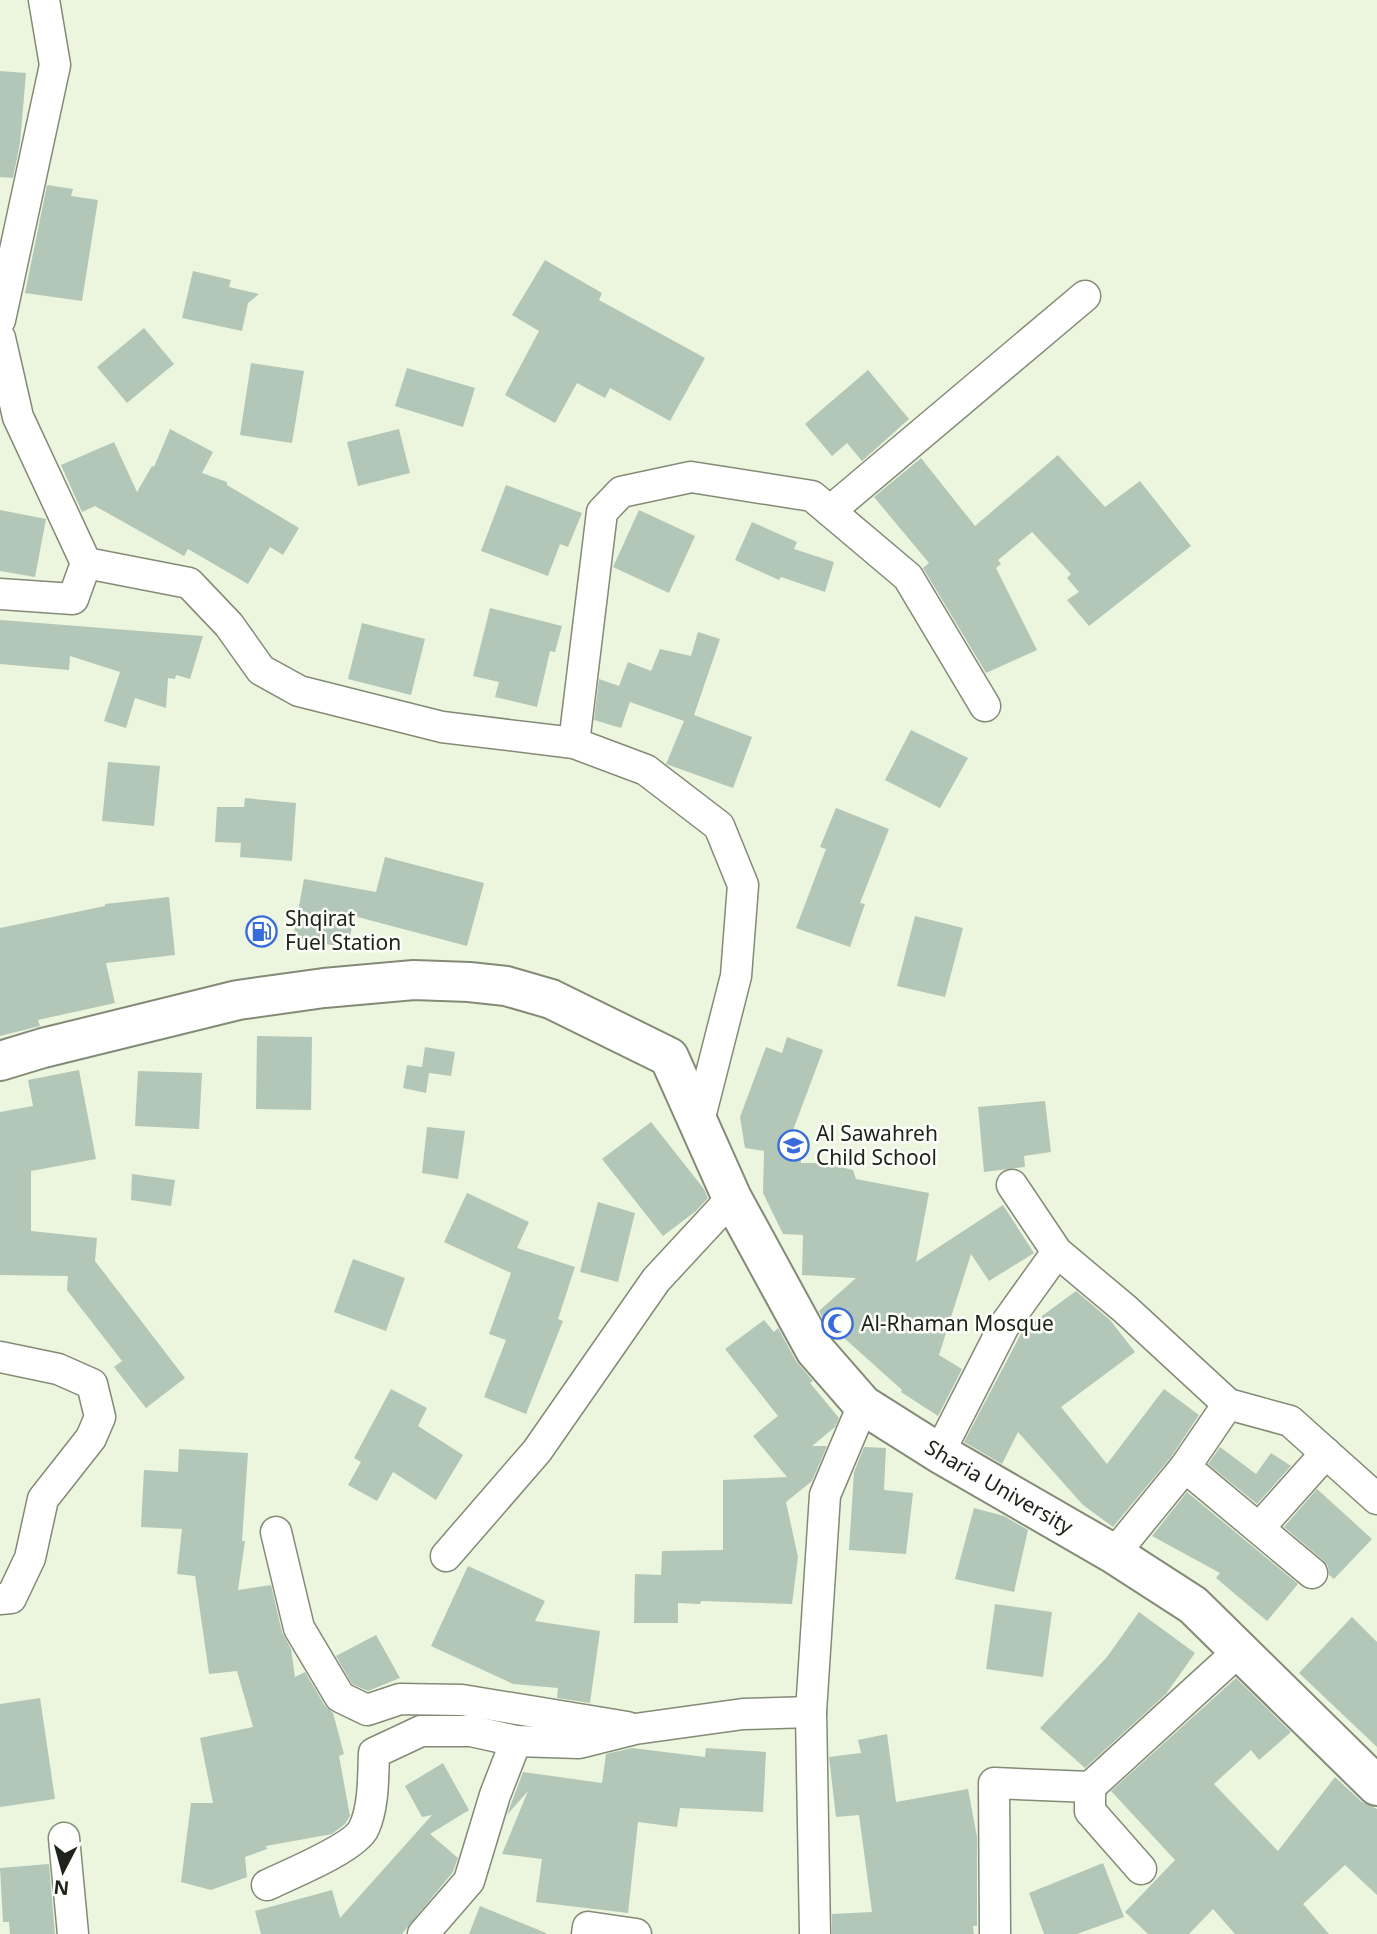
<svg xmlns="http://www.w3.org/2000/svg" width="1377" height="1934" viewBox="0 0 1377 1934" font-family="'Noto Sans',sans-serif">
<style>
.building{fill:#b3c7b8}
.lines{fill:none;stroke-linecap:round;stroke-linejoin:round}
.street-casing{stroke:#838a76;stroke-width:33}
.secondary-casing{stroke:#838a76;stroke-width:42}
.street{stroke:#fff;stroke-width:30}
.secondary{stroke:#fff;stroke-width:38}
.labels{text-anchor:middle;stroke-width:5;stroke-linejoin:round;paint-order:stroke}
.poi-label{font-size:21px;fill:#20231b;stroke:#fdfffa;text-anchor:start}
.street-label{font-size:21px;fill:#20231b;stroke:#fdfffa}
</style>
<rect width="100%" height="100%" fill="#ecf5de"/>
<!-- building -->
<g class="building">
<polygon points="0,71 26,73 20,143 13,178 0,177"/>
<polygon points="47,185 73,189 71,196 98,200 82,301 25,293"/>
<polygon points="545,260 602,293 599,300 705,358 670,421 610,388 605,398 577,383 555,423 505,395 539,331 512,315"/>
<polygon points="193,271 231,280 229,287 259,294 248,303 242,331 182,318"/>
<polygon points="144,328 174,364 127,403 97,367"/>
<polygon points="251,363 304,371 292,443 240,435"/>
<polygon points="407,368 475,388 463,427 395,406"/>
<polygon points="868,370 909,419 862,461 847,443 832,456 805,424"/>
<polygon points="170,429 213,452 202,473 227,482 227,485 299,528 283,555 270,547 248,584 188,549 184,556 95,506 82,512 61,465 114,442 137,492 152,466 154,467"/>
<polygon points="399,429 410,473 358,486 347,442"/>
<polygon points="1058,455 1105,507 1140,481 1191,546 1089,626 1067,600 1079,592 1067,578 1071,574 1032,532 998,560 1001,564 996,568 1037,650 986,673 923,568 929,563 874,497 921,458 975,526"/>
<polygon points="506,485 582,513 568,547 560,544 548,576 481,551"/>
<polygon points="0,510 46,519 35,577 0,571"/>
<polygon points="639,510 695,536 669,593 613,567"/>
<polygon points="752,522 797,542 794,549 834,562 825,592 781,577 779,580 735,560"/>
<polygon points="490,608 562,626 555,652 550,651 537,707 495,697 499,682 473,676"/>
<polygon points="0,620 14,621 203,636 190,679 176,675 175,679 168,678 166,708 135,698 126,728 104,721 120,672 70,656 69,670 0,664"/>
<polygon points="362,623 425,639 411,695 348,679"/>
<polygon points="698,632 720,639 694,715 752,737 733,788 666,764 684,721 630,702 621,728 594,720 599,679 619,686 628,662 651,671 660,649 691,656"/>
<polygon points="911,730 968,758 940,808 885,780"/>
<polygon points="108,762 160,766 154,826 102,821"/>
<polygon points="245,798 296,803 292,861 240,857 241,843 215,842 217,807 244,807"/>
<polygon points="836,808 889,829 860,903 865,904 850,947 796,928 826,849 820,847"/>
<polygon points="385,857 484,883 467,946 354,916 348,948 293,938 304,879 376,892"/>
<polygon points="169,897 175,955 106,963 115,1003 38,1020 40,1026 0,1036 0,928 105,906 105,904"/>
<polygon points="915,916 963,928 945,997 897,986"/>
<polygon points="257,1036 312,1037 311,1110 256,1109"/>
<polygon points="787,1037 823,1050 792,1133 801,1136 801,1163 823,1163 853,1170 856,1179 929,1193 916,1262 1003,1205 1034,1253 989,1281 971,1254 939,1355 962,1369 938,1416 901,1392 902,1390 823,1319 819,1311 856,1278 802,1275 803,1235 783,1234 763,1193 764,1151 745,1148 740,1117 766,1047 782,1053"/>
<polygon points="425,1047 455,1052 451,1076 429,1073 426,1093 403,1088 407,1065 422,1067"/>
<polygon points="79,1070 96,1159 31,1171 31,1231 97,1238 95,1261 185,1378 146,1408 114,1367 122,1361 67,1290 68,1276 0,1275 0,1112 33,1106 28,1080"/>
<polygon points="138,1071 202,1073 199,1129 135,1126"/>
<polygon points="1045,1101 1051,1152 1024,1156 1025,1167 984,1172 978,1107"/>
<polygon points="651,1122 704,1189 708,1198 696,1211 663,1236 602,1159"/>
<polygon points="427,1127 465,1131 458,1179 422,1173"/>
<polygon points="132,1174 175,1180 171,1206 131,1200"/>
<polygon points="467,1193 529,1222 517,1248 575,1267 558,1319 563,1321 526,1414 484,1397 506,1340 489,1334 511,1273 444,1242"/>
<polygon points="598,1202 635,1213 618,1282 580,1272"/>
<polygon points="353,1259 405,1278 386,1331 334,1312"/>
<polygon points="1076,1291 1110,1320 1135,1352 1061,1407 1107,1464 1164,1389 1199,1415 1171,1457 1113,1527 1083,1505 1018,1432 1002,1464 964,1442 1023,1330"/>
<polygon points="764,1320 774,1332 778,1328 796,1361 813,1381 810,1383 839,1418 835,1427 812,1446 827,1446 812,1481 786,1502 798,1557 792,1604 701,1601 700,1604 678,1603 678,1623 634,1623 635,1574 661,1575 662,1551 723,1550 723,1480 787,1477 753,1436 778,1416 725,1349"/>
<polygon points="391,1389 427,1408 418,1426 463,1455 436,1500 393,1472 377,1501 348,1485 361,1462 354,1458"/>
<polygon points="864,1447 886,1448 884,1490 913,1493 906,1554 849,1550 854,1472"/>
<polygon points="1220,1447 1256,1474 1271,1453 1291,1466 1257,1504 1208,1464"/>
<polygon points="179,1449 248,1453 242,1541 245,1541 238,1590 271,1585 282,1632 291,1649 295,1677 305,1672 325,1706 333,1713 344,1754 339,1756 350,1816 345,1824 332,1834 266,1846 267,1849 245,1857 247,1877 211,1890 181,1882 191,1803 213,1803 200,1738 253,1727 237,1671 209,1674 195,1576 177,1574 182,1529 141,1527 144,1470 178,1472"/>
<polygon points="1317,1489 1372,1539 1334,1579 1329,1575 1328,1566 1323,1560 1284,1527"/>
<polygon points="1187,1492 1298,1584 1267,1621 1216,1578 1220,1573 1152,1536"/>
<polygon points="974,1508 1004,1516 1028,1530 1014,1592 955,1579"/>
<polygon points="468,1566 545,1601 535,1621 600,1631 590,1703 557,1698 558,1688 513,1684 431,1646"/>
<polygon points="995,1604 1052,1612 1043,1677 986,1669"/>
<polygon points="1139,1612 1195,1653 1166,1694 1085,1768 1040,1728 1107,1657"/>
<polygon points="1352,1617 1377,1642 1377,1747 1299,1673"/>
<polygon points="376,1635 400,1678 368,1691 352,1684 336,1656"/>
<polygon points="1236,1678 1291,1732 1259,1760 1251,1750 1214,1784 1278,1851 1335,1777 1362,1802 1377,1809 1377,1895 1345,1865 1303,1904 1329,1934 1235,1934 1213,1909 1189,1934 1148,1934 1125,1912 1175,1860 1111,1791"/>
<polygon points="40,1698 55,1799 0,1807 0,1704"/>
<polygon points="887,1734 896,1802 968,1789 977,1837 977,1926 973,1926 974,1934 832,1934 832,1914 872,1912 859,1815 836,1817 829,1757 861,1753 858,1740"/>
<polygon points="632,1748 705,1757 706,1748 766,1752 763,1812 680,1808 677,1827 638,1822 628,1913 536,1902 542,1859 502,1854 528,1791 507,1815 523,1772 602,1783 606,1754"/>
<polygon points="443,1763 469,1810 430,1834 458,1858 453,1872 402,1934 261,1934 255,1911 332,1890 340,1918 432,1815 422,1817 405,1786"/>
<polygon points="1103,1863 1124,1917 1077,1934 1044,1934 1029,1893"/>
<polygon points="49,1864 55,1934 10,1934 9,1922 3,1922 0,1868"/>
<polygon points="480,1906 546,1933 546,1934 469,1934"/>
</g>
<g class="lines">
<defs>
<g id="street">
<polyline points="0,320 55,65 44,0"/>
<polyline points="0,338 18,417 86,563 189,583 229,625 261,670 299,691 442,727 574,743 646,770 719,826 743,885 736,976 698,1125"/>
<polyline points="830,511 1085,296"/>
<polyline points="0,594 73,599 86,563"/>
<polyline points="574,743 602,512 621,492 691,477 812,496 908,577 985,706"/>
<polyline points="1012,1185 1057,1252 1125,1309 1228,1404 1290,1421 1377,1499"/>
<polyline points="0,1357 58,1369 92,1384 100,1417 91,1438 43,1499 30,1558 11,1598 0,1599"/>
<polyline points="939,1453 1004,1326 1057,1252"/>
<polyline points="1185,1467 1312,1573"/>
<polyline points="1259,1528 1326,1453"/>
<polyline points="276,1532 299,1628 340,1697 367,1710 400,1699 462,1700 627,1727"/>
<polyline points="1114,1554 1185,1467 1228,1404"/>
<polyline points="446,1556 537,1451 656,1280 732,1198"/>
<polyline points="1090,1787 1090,1811 1141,1869"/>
<polyline points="64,1838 73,1934"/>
<path d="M267,1885C288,1875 355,1848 364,1828C374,1806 373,1777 374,1753L421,1731H471L516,1741L579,1743L635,1729L743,1714L811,1712"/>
<polyline points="423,1934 469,1881 495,1795 516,1741"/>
<polyline points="587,1934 588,1927 636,1934"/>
<polyline points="815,1934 811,1712 825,1495 863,1405"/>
<polyline points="995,1934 994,1783 1090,1787 1240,1650"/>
</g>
<g id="secondary">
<path id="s1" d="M0,1061L43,1048L238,1000L324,988L414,980L469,982L506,986L551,999L669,1057L732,1198L815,1350L863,1405L939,1453L1114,1554L1193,1605L1377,1786"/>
</g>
</defs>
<!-- street casing -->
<use href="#street" class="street-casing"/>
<!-- secondary casing -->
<use href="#secondary" class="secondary-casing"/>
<!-- street -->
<use href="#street" class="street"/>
<!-- secondary -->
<use href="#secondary" class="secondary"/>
</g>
<!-- icons -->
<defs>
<symbol id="fuel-ring" viewBox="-11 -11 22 22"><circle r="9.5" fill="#fdfffa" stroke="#396bdb" stroke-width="1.5"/><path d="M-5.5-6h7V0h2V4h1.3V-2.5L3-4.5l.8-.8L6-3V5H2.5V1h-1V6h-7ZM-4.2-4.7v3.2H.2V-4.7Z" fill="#396bdb"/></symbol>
<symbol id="school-ring" viewBox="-11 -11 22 22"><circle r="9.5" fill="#fdfffa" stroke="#396bdb" stroke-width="1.5"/><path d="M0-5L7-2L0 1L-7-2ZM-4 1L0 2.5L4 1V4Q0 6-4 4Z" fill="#396bdb"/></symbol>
<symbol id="mosque-ring" viewBox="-11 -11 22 22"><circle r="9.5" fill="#fdfffa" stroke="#396bdb" stroke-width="1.5"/><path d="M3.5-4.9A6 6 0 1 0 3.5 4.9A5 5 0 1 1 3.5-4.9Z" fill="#396bdb"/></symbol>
</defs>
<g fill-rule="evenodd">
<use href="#fuel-ring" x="244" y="914" width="35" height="35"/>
<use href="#school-ring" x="776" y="1128" width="35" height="35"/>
<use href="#mosque-ring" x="820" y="1306" width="35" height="35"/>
</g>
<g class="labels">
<!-- poi labels -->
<g class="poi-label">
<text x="285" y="926">Shqirat<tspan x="285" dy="24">Fuel Station</tspan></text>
<text x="816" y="1141">Al Sawahreh<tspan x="816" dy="24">Child School</tspan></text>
<text x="861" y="1331">Al-Rhaman Mosque</text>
</g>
<!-- street labels -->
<g class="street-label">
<text dy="7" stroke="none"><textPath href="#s1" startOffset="1253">Sharia University</textPath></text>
</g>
</g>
<!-- north arrow -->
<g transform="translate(63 1871) rotate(186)" stroke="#fdfffa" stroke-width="5" paint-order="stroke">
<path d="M0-5L12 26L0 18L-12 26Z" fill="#20231b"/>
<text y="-10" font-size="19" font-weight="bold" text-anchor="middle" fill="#20231b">N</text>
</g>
</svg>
